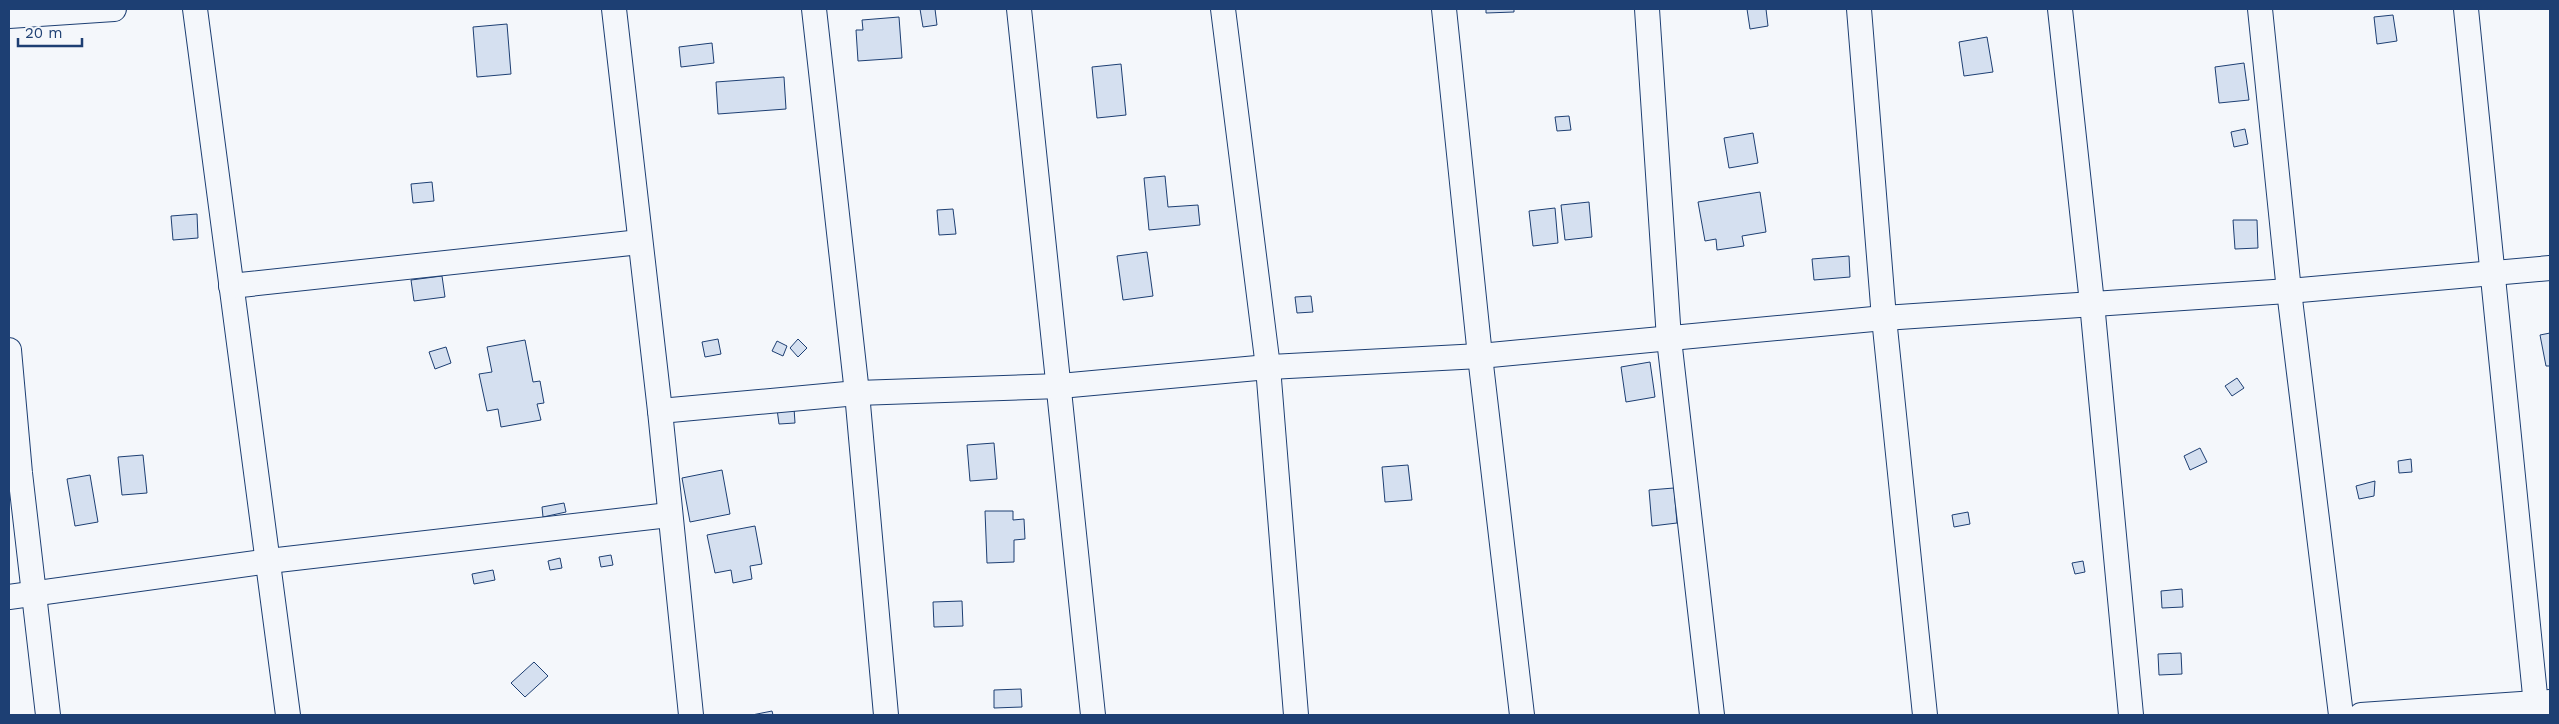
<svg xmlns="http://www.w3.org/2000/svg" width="2559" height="724" viewBox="0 0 2559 724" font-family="'Work Sans',sans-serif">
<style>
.building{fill:#d5e0f0;stroke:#1d3f73}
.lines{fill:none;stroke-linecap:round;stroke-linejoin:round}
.minor-casing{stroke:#1d3f73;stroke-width:26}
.minor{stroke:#f4f7fb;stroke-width:24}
</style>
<rect width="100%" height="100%" fill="#f4f7fb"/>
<!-- building -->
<g class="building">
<polygon points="920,9 935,9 937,25 923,27"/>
<polygon points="1486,9 1514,9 1514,12 1486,13"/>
<polygon points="1747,9 1766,9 1768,26 1750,29"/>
<polygon points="2393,15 2397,41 2377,44 2374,17"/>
<polygon points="899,17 902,58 858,61 856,30 863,30 862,20"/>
<polygon points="507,24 511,74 477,77 473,27"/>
<polygon points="1987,37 1993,72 1964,76 1959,42"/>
<polygon points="712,43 714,63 681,67 679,47"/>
<polygon points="2244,63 2249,100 2219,103 2215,67"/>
<polygon points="1121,64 1126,115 1097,118 1092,67"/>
<polygon points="784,77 786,109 718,114 716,82"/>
<polygon points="1569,116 1571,130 1557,131 1555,117"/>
<polygon points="2245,129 2248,144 2234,147 2231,132"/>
<polygon points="1753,133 1758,163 1729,168 1724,138"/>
<polygon points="1165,176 1168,207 1198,205 1200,225 1149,230 1144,178"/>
<polygon points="432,182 434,201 413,203 411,184"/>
<polygon points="1760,192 1766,232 1742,236 1744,246 1717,250 1716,239 1705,241 1698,202"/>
<polygon points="1589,202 1592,237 1565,240 1561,205"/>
<polygon points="1555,208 1558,243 1533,246 1529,211"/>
<polygon points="953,209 956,234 939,235 937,210"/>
<polygon points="197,214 198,238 173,240 171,216"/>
<polygon points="2233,220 2257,220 2258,248 2235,249"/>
<polygon points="1147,252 1153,296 1123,300 1117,256"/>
<polygon points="1849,256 1850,277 1814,280 1812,259"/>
<polygon points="442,276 445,297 414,301 411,280"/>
<polygon points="1311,296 1313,312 1297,313 1295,297"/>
<polygon points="2550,333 2550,366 2546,366 2540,335"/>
<polygon points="718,339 721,354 705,357 702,342"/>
<polygon points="798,339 807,348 798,357 790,348"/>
<polygon points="525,340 533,382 540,381 544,403 537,404 541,420 501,427 498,409 487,411 479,374 492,372 487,347"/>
<polygon points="777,341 787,346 783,356 772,351"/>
<polygon points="446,347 451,363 435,369 429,352"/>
<polygon points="1650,362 1655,397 1626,402 1621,367"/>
<polygon points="2237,378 2244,388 2232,396 2225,386"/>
<polygon points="794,408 795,423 779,424 777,409"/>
<polygon points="994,443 997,479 970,481 967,445"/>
<polygon points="2200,448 2207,462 2190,470 2184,456"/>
<polygon points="143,455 147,493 122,495 118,457"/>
<polygon points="2411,459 2412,472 2399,473 2398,461"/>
<polygon points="1408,465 1412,500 1385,502 1382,467"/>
<polygon points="722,470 730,514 690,522 682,478"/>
<polygon points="90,475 98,522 75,526 67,479"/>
<polygon points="2375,481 2374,496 2359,499 2356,486"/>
<polygon points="1674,488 1677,523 1652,526 1649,490"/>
<polygon points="564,503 566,512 543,517 542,507"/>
<polygon points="985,511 1013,511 1013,520 1024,519 1025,539 1014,540 1014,562 987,563"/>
<polygon points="1968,512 1970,524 1954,527 1952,515"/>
<polygon points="755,526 762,564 750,566 752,579 733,583 731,570 715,573 707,535"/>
<polygon points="611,555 613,565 601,567 599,557"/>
<polygon points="560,558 562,568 550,570 548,561"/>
<polygon points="2083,561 2085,572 2075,574 2072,563"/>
<polygon points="493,570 495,580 474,584 472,574"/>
<polygon points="2182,589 2183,607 2162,608 2161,591"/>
<polygon points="962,601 963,626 934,627 933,602"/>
<polygon points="2181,653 2182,674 2159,675 2158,654"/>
<polygon points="534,662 548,676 525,697 511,683"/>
<polygon points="1021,689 1022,707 994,708 994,690"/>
<polygon points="772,711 773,715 752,715"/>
</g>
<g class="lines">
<defs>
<g id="minor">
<polyline points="195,9 288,715"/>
<polyline points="614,9 660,411 691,715"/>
<polyline points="814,9 857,393 886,715"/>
<polyline points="1019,9 1093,715"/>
<polyline points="1223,9 1268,367 1296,715"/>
<polyline points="1444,9 1480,356 1522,715"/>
<polyline points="1647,9 1669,339 1712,715"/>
<polyline points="1859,9 1884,318 1925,715"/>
<polyline points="2060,9 2092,303 2131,715"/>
<polyline points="2260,9 2289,291 2341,715"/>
<polyline points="2466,9 2537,715"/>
<polyline points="9,16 114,9"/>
<polyline points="231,286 640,242"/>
<polyline points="9,350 20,473 48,715"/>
<polyline points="660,411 857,393 1060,386 1268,367 1480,356 1884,318 2289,291 2550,268"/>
<polyline points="9,597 269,561 669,515"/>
<polyline points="2361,715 2550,702"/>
</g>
</defs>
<!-- minor casing -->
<use href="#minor" class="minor-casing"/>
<!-- minor -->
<use href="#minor" class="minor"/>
</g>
<!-- border -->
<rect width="2559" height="724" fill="none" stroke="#1d3f73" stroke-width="20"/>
<!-- scale -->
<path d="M18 38v8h64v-8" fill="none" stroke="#1d3f73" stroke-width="2.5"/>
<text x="25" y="38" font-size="15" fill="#1d3f73" stroke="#f4f7fb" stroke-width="4" paint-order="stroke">20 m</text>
</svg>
